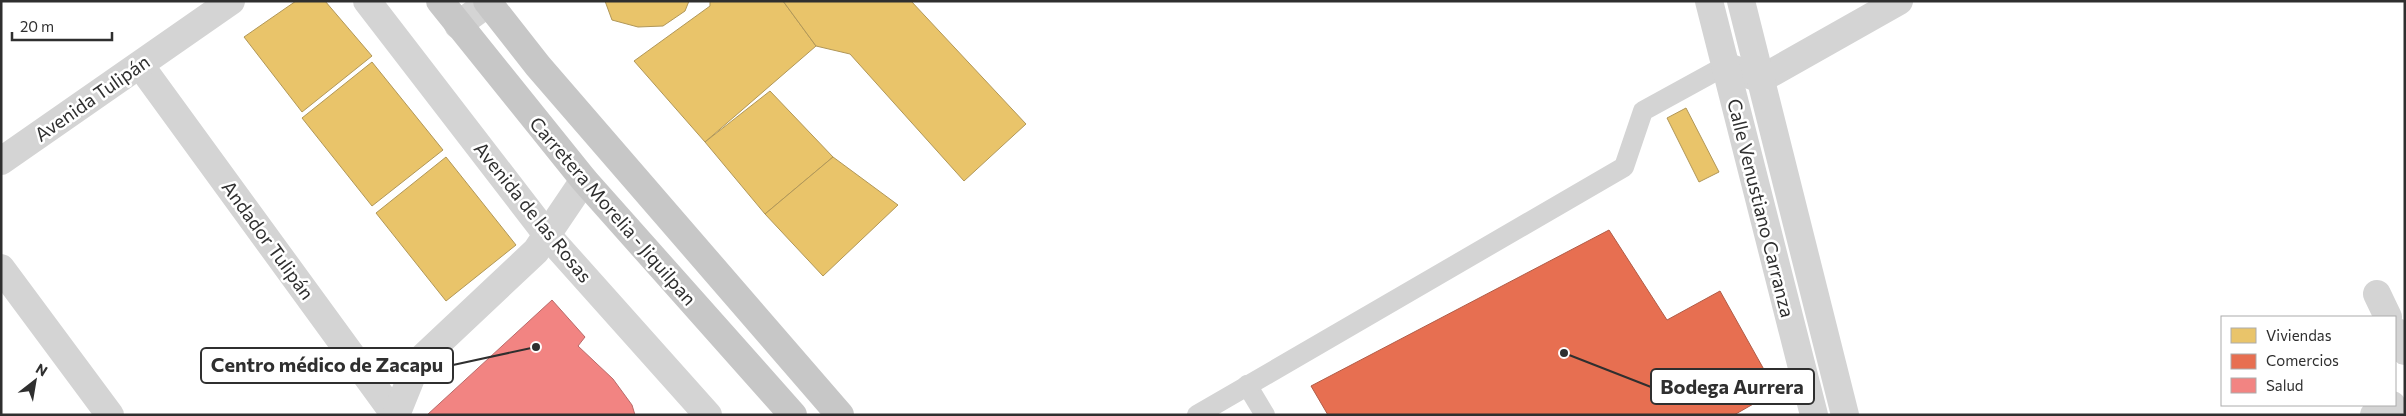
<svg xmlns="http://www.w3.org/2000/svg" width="2406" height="416" viewBox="0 0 2406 416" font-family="Commissioner,sans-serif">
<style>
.homes{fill:#e9c46a;stroke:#b19758}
.shops{fill:#e76f51;stroke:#b05c47}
.health{fill:#f28482;stroke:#b86a69}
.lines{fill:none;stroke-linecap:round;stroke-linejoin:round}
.service{stroke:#d4d4d4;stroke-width:20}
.pedestrian{stroke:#d4d4d4;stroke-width:28}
.minor{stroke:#d4d4d4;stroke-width:28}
.tertiary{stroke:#d4d4d4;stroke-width:28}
.primary{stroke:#c7c7c7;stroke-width:28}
.labels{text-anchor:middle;stroke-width:5;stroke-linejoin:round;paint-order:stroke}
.street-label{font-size:19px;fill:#2f2f2f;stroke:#fff}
.leader{fill:none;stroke:#2f2f2f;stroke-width:2}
.callout-dot{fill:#2f2f2f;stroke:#fff;stroke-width:2}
.callout{fill:#fff;stroke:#2f2f2f;stroke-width:2}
.callout-label{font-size:20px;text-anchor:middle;font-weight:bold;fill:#2f2f2f}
</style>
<rect width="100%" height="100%" fill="#fff"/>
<!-- homes -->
<g class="homes">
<polygon points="296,1 325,1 372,56 302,112 244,37"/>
<polygon points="605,1 689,1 685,11 663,26 638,27 612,20"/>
<polygon points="710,1 783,1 816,46 705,142 634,61 710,6"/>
<polygon points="783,1 911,1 1026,124 964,181 850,54 816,46"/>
<polygon points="372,62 443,150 372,206 302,118"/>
<polygon points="770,91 833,157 765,214 705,142"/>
<polygon points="1686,108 1719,172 1699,182 1667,118"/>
<polygon points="446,157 516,245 446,301 376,213"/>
<polygon points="833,157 898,205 823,276 765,214"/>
</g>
<!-- shops -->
<polygon class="shops" points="1609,230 1667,320 1720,291 1776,391 1734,415 1328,415 1311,386"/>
<!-- health -->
<polygon class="health" points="552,300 585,337 578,346 613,379 632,405 635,415 427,415"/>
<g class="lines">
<!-- service -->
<g class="service">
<polyline points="1247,385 1265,415"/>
<polyline points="1197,415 1624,167 1643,111 1725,66"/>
</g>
<!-- pedestrian -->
<polyline class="pedestrian" points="140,65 395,415"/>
<!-- minor -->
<g class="minor">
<polyline points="367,1 548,236 708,415"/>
<polyline points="458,25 491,1"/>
<polyline points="1725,66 1761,79 1899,1"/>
<polyline points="1,161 231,1"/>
<polyline points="1,268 110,415"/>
<polyline points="2377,294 2388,317"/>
<polyline points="2395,331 2405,351"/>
<polyline points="396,415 417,363 536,251 584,180"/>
<polyline points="2374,415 2392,405"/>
</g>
<!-- tertiary -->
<g class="tertiary">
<polyline points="1709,1 1814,415"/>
<polyline points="1741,1 1845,415"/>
</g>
<!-- primary -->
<g class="primary">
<polyline points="440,1 584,180 793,415"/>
<polyline points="487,1 538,66 840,415"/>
</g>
</g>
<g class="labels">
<!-- street labels -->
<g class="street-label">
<text transform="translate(92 98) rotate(-35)" y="7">Avenida Tulipán</text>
<text transform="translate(1761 208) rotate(76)" y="7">Calle Venustiano Carranza</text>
<text transform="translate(613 211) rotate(49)" y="7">Carretera Morelia - Jiquilpan</text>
<text transform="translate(533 212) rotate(51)" y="7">Avenida de las Rosas</text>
<text transform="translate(268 240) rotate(54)" y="7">Andador Tulipán</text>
</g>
</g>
<!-- callouts -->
<path class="leader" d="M536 347L453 365M1564 353L1651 387"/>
<g class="callout-dot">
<circle cx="536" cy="347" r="5"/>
<circle cx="1564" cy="353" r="5"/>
</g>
<g class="callout">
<rect x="201" y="348" width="252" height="35" rx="5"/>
<rect x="1651" y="369" width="163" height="35" rx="5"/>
</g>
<g class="callout-label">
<text x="327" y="372">Centro médico de Zacapu</text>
<text x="1732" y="394">Bodega Aurrera</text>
</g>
<!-- border -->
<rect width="2406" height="416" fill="none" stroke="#2f2f2f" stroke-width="5"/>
<!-- legend -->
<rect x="2221" y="316" width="175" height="90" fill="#ffffff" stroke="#acacac"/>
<rect x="2231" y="328" width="25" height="15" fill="#e9c46a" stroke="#acacac"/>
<text x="2266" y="341" font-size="15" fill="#2f2f2f">Viviendas</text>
<rect x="2231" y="354" width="25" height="15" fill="#e76f51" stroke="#acacac"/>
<text x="2266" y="366" font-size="15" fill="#2f2f2f">Comercios</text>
<rect x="2231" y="378" width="25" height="15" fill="#f28482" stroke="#acacac"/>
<text x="2266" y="391" font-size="15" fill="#2f2f2f">Salud</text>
<!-- north arrow -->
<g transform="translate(35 381) rotate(31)" stroke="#ffffff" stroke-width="4" paint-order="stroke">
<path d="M0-4L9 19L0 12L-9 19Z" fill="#2f2f2f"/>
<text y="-8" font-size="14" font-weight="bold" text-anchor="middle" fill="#2f2f2f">N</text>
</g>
<!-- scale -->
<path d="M12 32v8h100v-8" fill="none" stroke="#2f2f2f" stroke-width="2.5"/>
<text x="20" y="32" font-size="15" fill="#2f2f2f" stroke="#ffffff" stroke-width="4" paint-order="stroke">20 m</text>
</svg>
